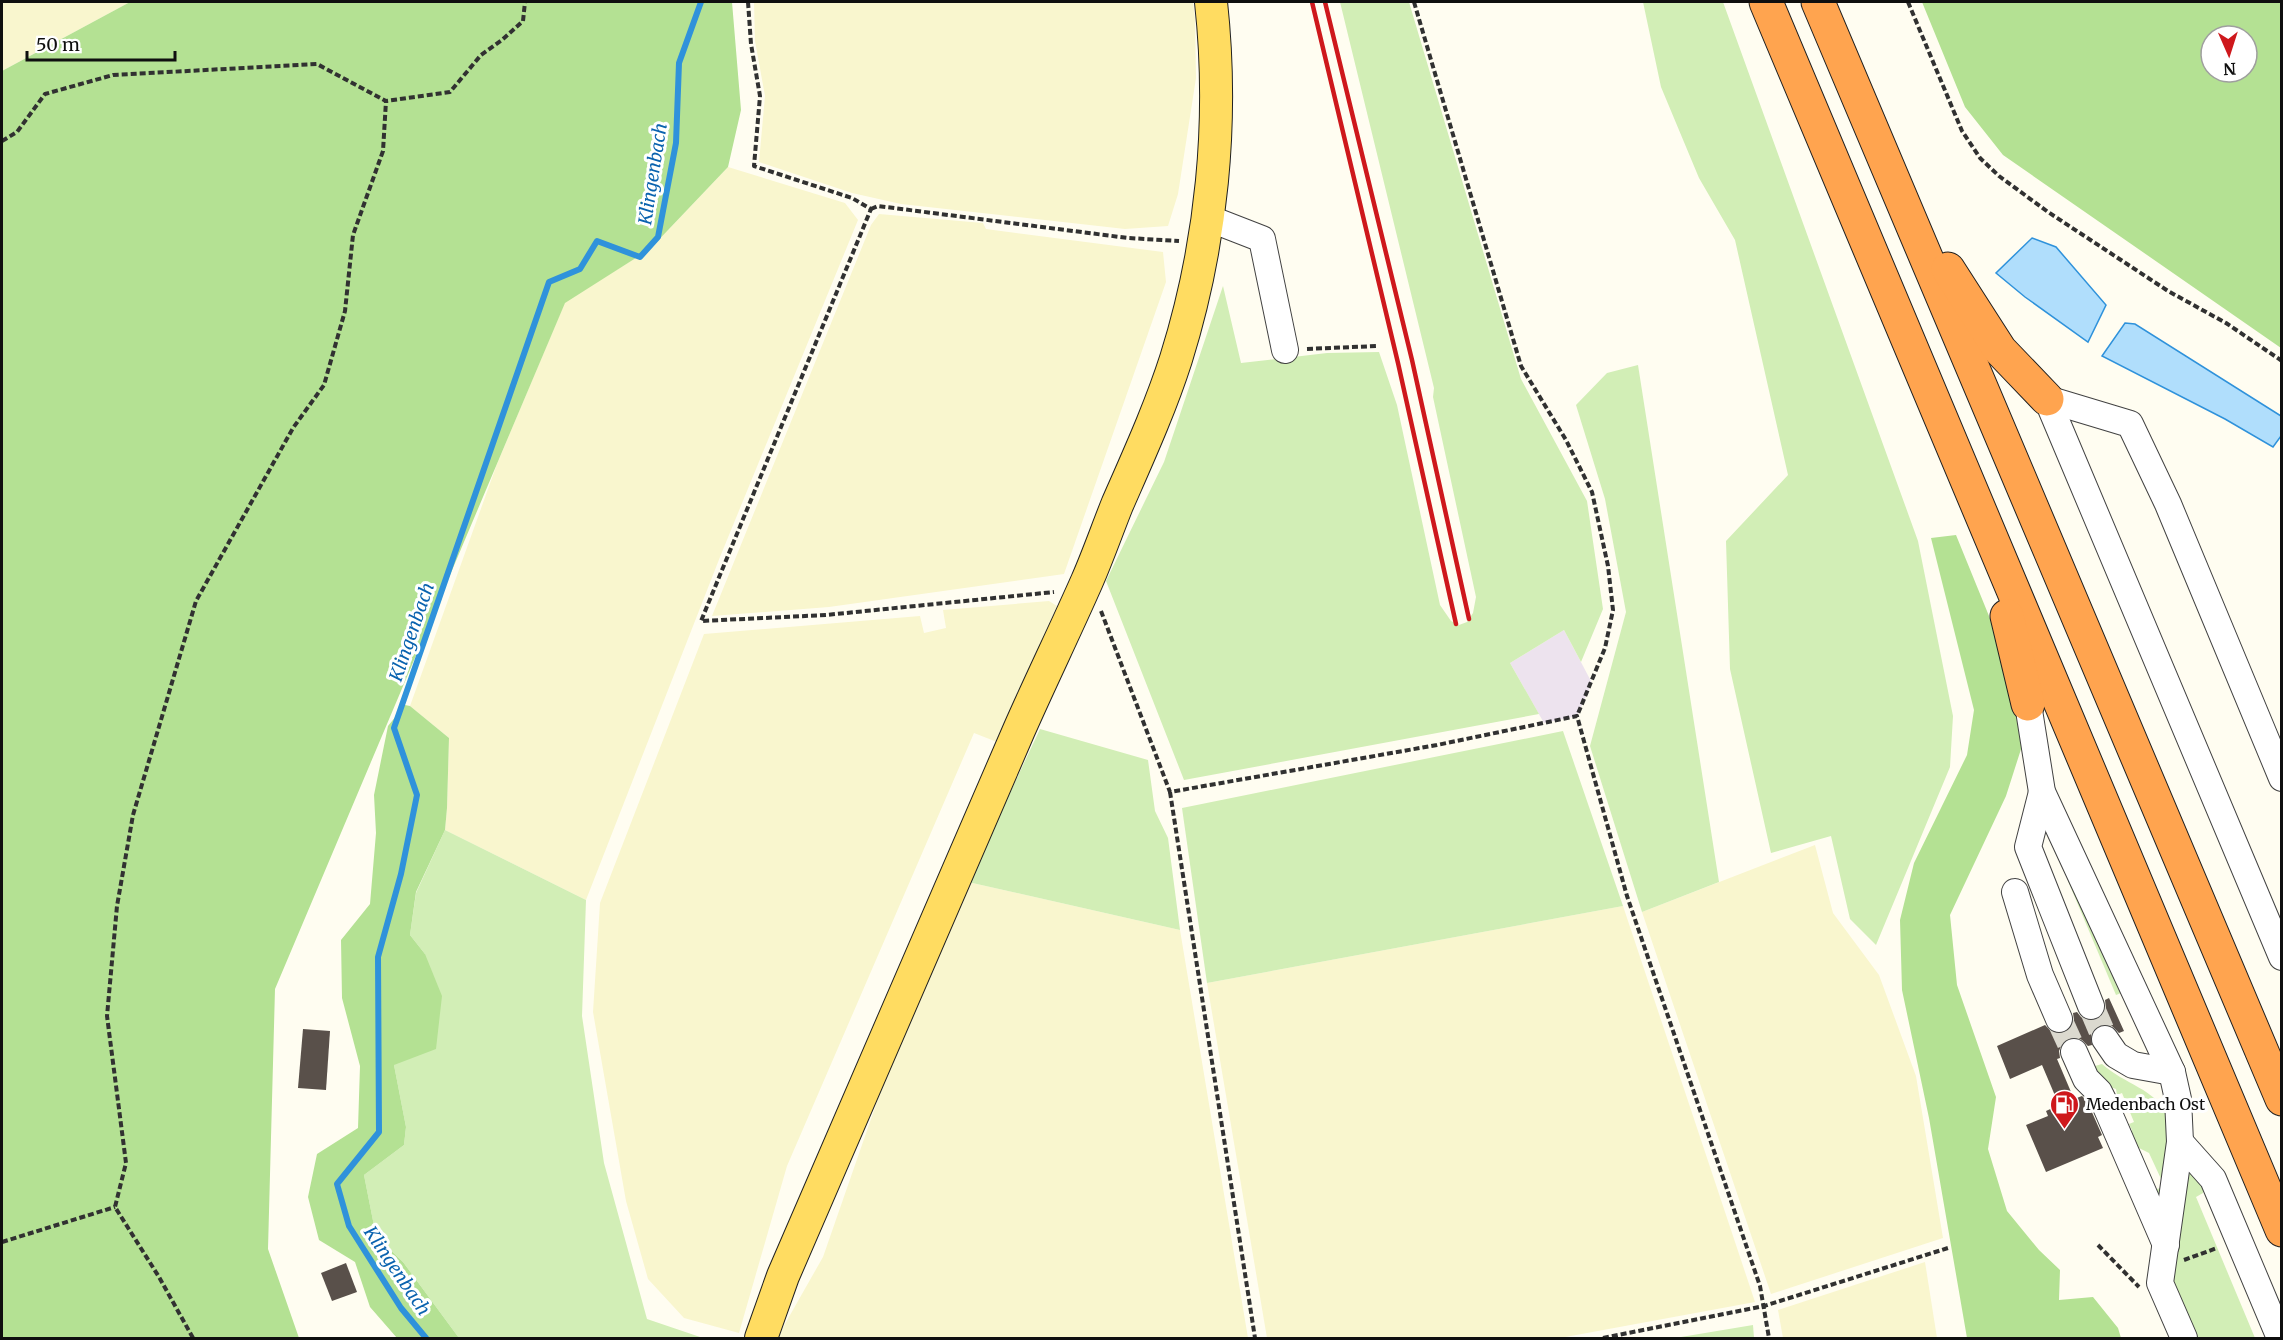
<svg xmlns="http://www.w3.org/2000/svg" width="2283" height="1340" viewBox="0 0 2283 1340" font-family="Merriweather,serif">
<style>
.industrial{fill:#ede3ee}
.farmland{fill:#f9f6ce}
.green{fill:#d2eeb6}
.forest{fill:#b4e193;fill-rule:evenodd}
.water{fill:#b0defc;stroke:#2f92db;stroke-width:1.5}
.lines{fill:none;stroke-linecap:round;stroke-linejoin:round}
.stream{stroke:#2f92db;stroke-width:6}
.building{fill:#59504a}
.minor-tunnel{stroke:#dbd9cf;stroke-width:26;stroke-dasharray:26 13;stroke-linecap:butt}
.minor-casing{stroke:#424242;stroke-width:28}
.major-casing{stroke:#202020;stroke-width:34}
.highway-casing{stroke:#202020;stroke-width:35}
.path{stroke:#313131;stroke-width:4;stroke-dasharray:6 3;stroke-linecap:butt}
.minor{stroke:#fff;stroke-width:26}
.major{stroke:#ffdc61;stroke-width:32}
.highway{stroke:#ffa44f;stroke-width:33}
.rail{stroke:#ce181c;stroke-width:4.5}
.labels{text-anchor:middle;stroke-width:6;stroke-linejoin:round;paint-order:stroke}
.poi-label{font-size:16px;fill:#0f0f0f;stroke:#fff;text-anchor:start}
.water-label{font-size:18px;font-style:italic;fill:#0a63af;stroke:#fff}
</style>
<rect width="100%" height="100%" fill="#fffdf1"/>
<!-- industrial -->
<polygon class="industrial" points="1564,630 1592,683 1577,716 1544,723 1510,663"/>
<!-- farmland -->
<g class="farmland">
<polygon points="2,2 130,2 2,71"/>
<polygon points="754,2 1193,2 1195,18 1196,78 1178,194 1168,226 1125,229 901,204 852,193 759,162 765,96 755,41"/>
<polygon points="728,167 845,203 858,220 720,557 586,900 445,830 447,808 449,738 410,706 497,464 565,302 650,249"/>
<polygon points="879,214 983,223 986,229 1163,252 1166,282 1064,574 829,607 712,616 871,225"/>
<polygon points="1049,601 1057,606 997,742 974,733 787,1166 739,1333 684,1318 648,1279 626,1201 593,1012 600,903 704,634 920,616 924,633 946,628 943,610"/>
<polygon points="1815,845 1833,913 1879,975 1916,1076 1943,1238 1771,1294 1642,912"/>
<polygon points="968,882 1180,930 1248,1338 777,1338 823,1257 879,1096"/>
<polygon points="1623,906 1755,1302 1560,1338 1267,1338 1207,983"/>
<polygon points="1925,1262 1937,1338 1783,1338 1778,1310"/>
</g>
<!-- green -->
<g class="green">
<polygon points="1340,2 1409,2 1521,379 1587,501 1603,609 1581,662 1564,630 1510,663 1539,714 1184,780 1106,581 1164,462 1223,286 1241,363 1327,353 1379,352 1397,405 1440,605 1451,621 1459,625 1467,622 1473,613 1476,597 1433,397 1434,388"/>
<polygon points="1643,2 1723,2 1918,541 1953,716 1950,767 1876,945 1850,919 1831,836 1771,853 1730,669 1726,541 1788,475 1735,240 1699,178 1661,87"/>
<polygon points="1638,365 1719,882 1642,912 1590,746 1626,612 1605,499 1576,405 1607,373"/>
<polygon points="1040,729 1148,760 1155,811 1168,838 1180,930 968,882"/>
<polygon points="1563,731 1623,906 1207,983 1182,808"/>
<polygon points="445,830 586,900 582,1016 604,1163 647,1319 703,1338 459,1338 403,1262 376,1236 364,1175 404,1145 406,1127 394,1065 425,954 410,935 416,893"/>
<polygon points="2070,878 2124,992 2116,995 2068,881"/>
<path d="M2102,1064C2124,1084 2154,1088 2170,1117L2161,1212L2148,1192L2160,1188L2162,1181L2149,1153L2129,1143L2132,1130L2129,1124L2134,1122L2122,1093L2117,1095L2116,1089C2103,1086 2100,1077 2095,1066Z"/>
<polygon points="2185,1166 2203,1185 2203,1193 2196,1197 2255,1338 2193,1338 2169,1280"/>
<polygon points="1753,1325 1754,1338 1675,1338"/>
</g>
<!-- forest -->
<g class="forest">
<polygon points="130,2 732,2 741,110 728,167 650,249 565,303 275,989 268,1249 299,1338 2,1338 2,71"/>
<path d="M1922,2H2281V348L2003,155L1965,107ZM2211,36H2247V72H2211Z"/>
<polygon points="1956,535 2011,670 2022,746 2006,796 1950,915 1957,985 1996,1097 1988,1149 2007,1211 2039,1250 2060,1270 2059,1300 2093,1297 2118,1328 2121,1338 1967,1338 1929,1118 1902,990 1900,920 1914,863 1967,755 1974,710 1931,538"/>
<polygon points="405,705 410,706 449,738 447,808 445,830 416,892 410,935 425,954 442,996 436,1049 394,1065 406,1127 404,1145 364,1175 376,1236 403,1262 459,1338 397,1338 370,1307 355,1262 319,1240 308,1197 317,1154 358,1128 360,1066 342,998 341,940 370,904 376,833 374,795 388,726"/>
</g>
<!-- water -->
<g class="water">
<polygon points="2032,238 2056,247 2106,305 2088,342 2025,297 1996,273"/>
<polygon points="2125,323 2135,324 2281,416 2281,436 2273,447 2225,419 2102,356"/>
</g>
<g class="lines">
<!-- stream -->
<polyline class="stream" points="426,1338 401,1308 349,1226 337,1184 379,1132 378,957 401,874 417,795 394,728 549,282 580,269 597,241 640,257 658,237 676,143 679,63 701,2"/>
</g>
<!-- building -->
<g class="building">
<polygon points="2109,998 2124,1031 2119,1033 2112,1026 2104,1024 2097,1026 2091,1033 2092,1045 2088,1046 2082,1040 2076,1037 2068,1038 2062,1044 2059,1051 2060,1058 2057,1059 2074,1099 2082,1096 2087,1101 2102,1135 2098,1137 2103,1148 2046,1172 2026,1125 2048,1116 2046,1111 2059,1105 2042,1065 2010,1079 1997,1046 2045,1025 2051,1031 2058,1034 2064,1033 2071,1027 2074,1020 2073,1013 2077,1012 2081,1017 2088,1021 2097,1020 2102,1016 2106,1009 2105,1000"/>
<polygon points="303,1029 330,1031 326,1090 298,1088"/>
<polygon points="346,1263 357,1292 332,1301 321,1273"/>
</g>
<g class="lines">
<!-- minor-tunnel -->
<g class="minor-tunnel">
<polyline points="2091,1006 2105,1039"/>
<polyline points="2059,1019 2074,1052"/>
</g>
<defs>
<g id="minor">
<polyline points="1208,218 1262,239 1285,350"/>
<polyline points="2047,399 2282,957"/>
<polyline points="2047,399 2130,424 2168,504 2282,778"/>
<polyline points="2028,704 2042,792 2172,1072 2178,1099 2180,1142 2160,1283 2184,1338"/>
<polyline points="2042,792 2028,847 2091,1006"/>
<polyline points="2015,892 2040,975 2059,1019"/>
<polyline points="2105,1039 2116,1055 2133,1065 2172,1072"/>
<polyline points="2074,1052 2086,1079 2099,1092 2104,1102 2166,1245"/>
<polyline points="2180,1142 2213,1179 2280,1338"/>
</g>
<path id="major" d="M761,1338L783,1276C861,1094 939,912 1019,730C1041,680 1065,631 1087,581C1098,556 1107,530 1117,505C1138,457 1160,409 1176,359C1212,244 1224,121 1211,2"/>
<g id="highway">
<polyline points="1766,2 2282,1230"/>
<polyline points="1818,2 2282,1099"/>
<polyline points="1948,269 2000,350 2047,399"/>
<polyline points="2007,616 2028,704"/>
</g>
</defs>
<!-- minor casing -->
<use href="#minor" class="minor-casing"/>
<!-- major casing -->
<use href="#major" class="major-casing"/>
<!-- highway casing -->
<use href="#highway" class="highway-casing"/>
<!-- path -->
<g class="path">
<polyline points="748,2 751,44 760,96 754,166 852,198 871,209 701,621 826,615 1054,592"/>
<polyline points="1414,2 1521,366 1566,440 1592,492 1608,566 1613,610 1605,648 1577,716"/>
<polyline points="1908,2 1962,131 1980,158 1999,176 2048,212 2168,291 2226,323 2282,361"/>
<polyline points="2,141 17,132 45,94 113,75 317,64 386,101 450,92 481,55 502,40 523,21 525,2"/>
<polyline points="871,209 878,206 1128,238 1179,241"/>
<polyline points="1307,349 1378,346"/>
<polyline points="1101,611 1170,792 1437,745 1577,716 1627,896 1760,1286 1769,1338"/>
<polyline points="1170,792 1255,1338"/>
<polyline points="2,1242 115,1207"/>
<polyline points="2098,1245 2139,1287"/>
<polyline points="2184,1260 2217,1248"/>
<polyline points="193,1338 159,1277 115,1207 126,1163 107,1016 117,906 133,815 196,601 293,428 324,385 345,311 353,235 383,151 386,101"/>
<polyline points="1603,1338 1764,1306 1948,1248"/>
</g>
<!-- minor -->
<use href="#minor" class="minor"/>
<!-- major -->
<use href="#major" class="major"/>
<!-- highway -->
<use href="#highway" class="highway"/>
<!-- rail -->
<g class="rail">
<polyline points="1312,2 1398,363 1456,624"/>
<polyline points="1325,2 1412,360 1469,619"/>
</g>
</g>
<!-- icons -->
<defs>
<symbol id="fuel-pin" viewBox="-11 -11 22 30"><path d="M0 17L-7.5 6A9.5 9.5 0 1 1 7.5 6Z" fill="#ce181c" stroke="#fff"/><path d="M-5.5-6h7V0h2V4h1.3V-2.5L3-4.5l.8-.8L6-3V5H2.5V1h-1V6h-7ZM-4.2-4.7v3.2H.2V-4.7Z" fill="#fff"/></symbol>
</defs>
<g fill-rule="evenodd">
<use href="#fuel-pin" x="2048" y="1088" width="33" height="45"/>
</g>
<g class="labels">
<!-- poi labels -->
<g class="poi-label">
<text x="2086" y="1110">Medenbach Ost</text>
</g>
<!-- water labels -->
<g class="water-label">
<text transform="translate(653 174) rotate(-81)" y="6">Klingenbach</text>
<text transform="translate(412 632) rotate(-71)" y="6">Klingenbach</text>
<text transform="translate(397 1271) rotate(56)" y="6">Klingenbach</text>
</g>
</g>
<!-- border -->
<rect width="2283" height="1340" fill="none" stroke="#0f0f0f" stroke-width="6"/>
<!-- north arrow -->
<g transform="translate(2229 54) rotate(177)"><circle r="28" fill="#ffffff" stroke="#9f9f9f" stroke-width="1.5"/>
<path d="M0-4.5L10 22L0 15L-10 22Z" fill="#ce181c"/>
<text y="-9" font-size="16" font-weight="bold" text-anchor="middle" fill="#0f0f0f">N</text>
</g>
<!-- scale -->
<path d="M27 51v9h148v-9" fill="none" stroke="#0f0f0f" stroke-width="3"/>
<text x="36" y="51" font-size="18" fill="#0f0f0f" stroke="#ffffff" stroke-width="4.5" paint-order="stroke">50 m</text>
</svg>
